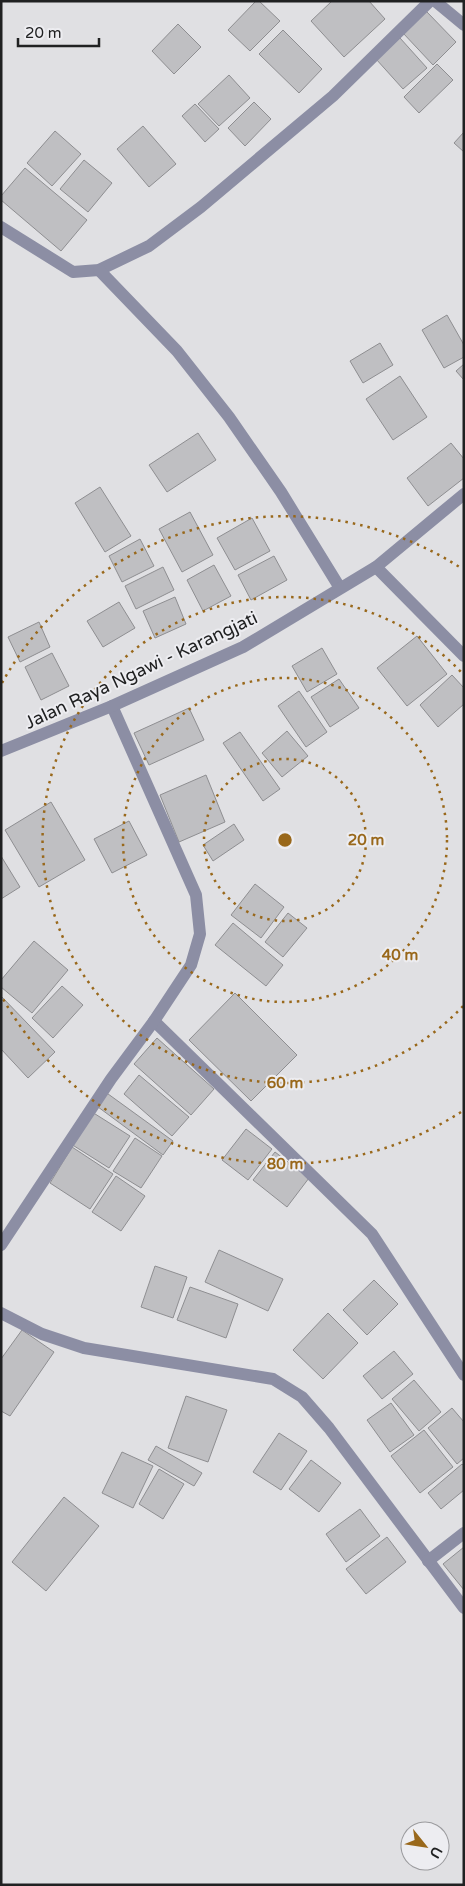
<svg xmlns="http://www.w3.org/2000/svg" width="465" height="1886" viewBox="0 0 465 1886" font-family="'Varela Round',sans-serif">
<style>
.building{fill:#bfbfc2;stroke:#8e8e91}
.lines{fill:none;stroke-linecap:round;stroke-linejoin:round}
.minor{stroke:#8c8ea4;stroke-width:12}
.tertiary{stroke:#8c8ea4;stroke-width:12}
.ring{fill:none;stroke:#99681b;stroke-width:2.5;stroke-dasharray:2.5 5}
.labels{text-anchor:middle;stroke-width:4;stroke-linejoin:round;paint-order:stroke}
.street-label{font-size:18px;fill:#202122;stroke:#ededf1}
.centre{fill:#99681b;stroke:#ededf1;stroke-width:2.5}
.ring-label{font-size:15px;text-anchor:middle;font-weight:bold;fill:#99681b;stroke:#ededf1;stroke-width:4;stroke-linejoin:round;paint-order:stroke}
</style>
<rect width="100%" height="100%" fill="#e0e0e3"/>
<!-- building -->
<g class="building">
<polygon points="256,1 259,1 280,21 250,51 228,30"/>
<polygon points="332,1 369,1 385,19 344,57 311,21"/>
<polygon points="426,11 456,42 433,65 403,33"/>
<polygon points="178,24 201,47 174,74 152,51"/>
<polygon points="283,30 322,69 299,93 259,54"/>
<polygon points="400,38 427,68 403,89 376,59"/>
<polygon points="437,64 453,80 419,113 404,97"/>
<polygon points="229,75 250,98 219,126 198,104"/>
<polygon points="254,102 271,119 245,146 228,128"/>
<polygon points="195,104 219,129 205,142 182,116"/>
<polygon points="143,126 176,164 149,187 117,149"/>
<polygon points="55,131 81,154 52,186 27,163"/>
<polygon points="464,132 464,152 454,143"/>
<polygon points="84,160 112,183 88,212 60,189"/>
<polygon points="25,168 87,220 61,251 1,200 1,196"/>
<polygon points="447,315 464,345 464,357 444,368 422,330"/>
<polygon points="380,343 393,365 363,383 350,361"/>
<polygon points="464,364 464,380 456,371"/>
<polygon points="400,376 427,417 393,440 366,399"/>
<polygon points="198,433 216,460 167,492 149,465"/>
<polygon points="451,443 464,459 464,478 428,506 407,478"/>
<polygon points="100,487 131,536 105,552 75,503"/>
<polygon points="190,512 213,555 182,572 159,529"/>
<polygon points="252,518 270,551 235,570 217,538"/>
<polygon points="140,539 154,566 122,582 109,556"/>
<polygon points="274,556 287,580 251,600 238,575"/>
<polygon points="214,565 231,596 203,611 187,580"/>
<polygon points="163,567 174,590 136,609 125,586"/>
<polygon points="175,597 186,624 155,638 143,611"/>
<polygon points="119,602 135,628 103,647 87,621"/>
<polygon points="39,622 50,647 20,662 8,637"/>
<polygon points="417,636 447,674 407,706 377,668"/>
<polygon points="322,648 337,674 307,692 292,666"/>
<polygon points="52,653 69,686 41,700 25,667"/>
<polygon points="452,675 464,688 464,704 438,727 420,705"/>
<polygon points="339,679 359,708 330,727 311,697"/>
<polygon points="299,691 327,732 306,747 278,706"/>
<polygon points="189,708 204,740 149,765 134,733"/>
<polygon points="287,731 308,756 282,777 262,753"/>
<polygon points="240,732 280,789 263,801 223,743"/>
<polygon points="206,775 225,822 179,842 160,795"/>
<polygon points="51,802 85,860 39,887 5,830"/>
<polygon points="129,821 147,855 112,873 94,839"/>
<polygon points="234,824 244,840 213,861 203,845"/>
<polygon points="1,856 20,887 1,899"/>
<polygon points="255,884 284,907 261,938 231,915"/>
<polygon points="288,913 307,928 283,957 265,942"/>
<polygon points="233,923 283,965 266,986 215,945"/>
<polygon points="34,941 68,970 32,1013 1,987 1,980"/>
<polygon points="62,986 83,1005 53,1038 32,1018"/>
<polygon points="235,993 297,1055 251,1101 189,1040"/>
<polygon points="1,996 55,1052 28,1078 1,1049"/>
<polygon points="157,1038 214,1089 191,1115 134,1064"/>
<polygon points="139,1075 189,1117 172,1136 124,1094"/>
<polygon points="104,1091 173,1141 163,1155 94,1104"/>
<polygon points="92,1112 130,1136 109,1168 71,1144"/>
<polygon points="246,1129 272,1149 248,1180 222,1160"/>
<polygon points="135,1138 162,1156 141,1188 113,1171"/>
<polygon points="72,1147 113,1174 90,1209 50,1183"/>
<polygon points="275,1152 309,1178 287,1207 253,1180"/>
<polygon points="116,1176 145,1196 121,1231 92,1212"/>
<polygon points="219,1250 283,1279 268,1311 205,1282"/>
<polygon points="155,1266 187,1277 173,1318 141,1307"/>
<polygon points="374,1280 398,1304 367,1335 343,1310"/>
<polygon points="190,1287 238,1304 226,1338 177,1320"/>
<polygon points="328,1313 358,1343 323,1379 293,1350"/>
<polygon points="22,1330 54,1352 10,1416 1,1411 1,1359"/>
<polygon points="394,1351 413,1374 382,1399 363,1376"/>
<polygon points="414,1380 441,1412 419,1431 392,1399"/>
<polygon points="186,1396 227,1410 208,1462 168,1448"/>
<polygon points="391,1403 414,1435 390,1452 367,1420"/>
<polygon points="452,1408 464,1422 464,1458 457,1464 428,1428"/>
<polygon points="424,1430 453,1467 420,1493 391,1456"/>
<polygon points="279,1433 307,1451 281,1490 253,1472"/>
<polygon points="156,1446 202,1473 194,1486 148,1460"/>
<polygon points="122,1452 153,1466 133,1508 102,1493"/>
<polygon points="311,1460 341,1483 319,1512 289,1489"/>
<polygon points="462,1464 464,1466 464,1490 441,1509 428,1493"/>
<polygon points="159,1469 184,1484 163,1519 139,1504"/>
<polygon points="64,1497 99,1526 46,1591 12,1562"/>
<polygon points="360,1509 380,1536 346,1562 326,1534"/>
<polygon points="387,1537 406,1562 366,1594 346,1569"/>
<polygon points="464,1547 464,1590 443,1564"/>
</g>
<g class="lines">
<!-- minor -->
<g class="minor">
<polyline points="435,1 464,25"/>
<polyline points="1,227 73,272 99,270 149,246 201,207 333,96 430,1"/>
<polyline points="99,270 177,351 229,417 281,492 340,588"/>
<polyline points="376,567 464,656"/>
<polyline points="154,1021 372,1234 464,1375"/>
<polyline points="1,1245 111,1079 154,1021 191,965 200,934 196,895 112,706"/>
<polyline points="1,1313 42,1334 84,1348 273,1379 302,1397 329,1428 464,1608"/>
<polyline points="428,1561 464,1533"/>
</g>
<!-- tertiary -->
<polyline class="tertiary" points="1,751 112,706 243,647 376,567 464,494"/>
</g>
<!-- distance rings -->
<g class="ring">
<circle cx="285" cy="840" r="81"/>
<circle cx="285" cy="840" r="162"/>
<path d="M463 1006A243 243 0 1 1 463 674"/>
<path d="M461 1112A324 324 0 0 1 2 997M2 683A324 324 0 0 1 461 568"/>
</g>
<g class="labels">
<!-- street labels -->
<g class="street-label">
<text transform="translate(141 670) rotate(-25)" y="6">Jalan Raya Ngawi - Karangjati</text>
</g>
</g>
<circle cx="285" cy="840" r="8" class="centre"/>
<g class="ring-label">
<text x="366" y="845">20 m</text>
<text x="400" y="960">40 m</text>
<text x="285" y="1088">60 m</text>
<text x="285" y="1169">80 m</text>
</g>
<!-- border -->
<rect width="465" height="1886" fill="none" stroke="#202122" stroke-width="5"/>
<!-- north arrow -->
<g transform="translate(425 1846) rotate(120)"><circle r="24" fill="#ededf1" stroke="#9b9b9e"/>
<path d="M0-4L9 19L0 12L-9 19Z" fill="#99681b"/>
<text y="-8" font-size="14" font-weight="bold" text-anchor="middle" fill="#202122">U</text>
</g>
<!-- scale -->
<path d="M18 38v8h81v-8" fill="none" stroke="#202122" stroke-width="2.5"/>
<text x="25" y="38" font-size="15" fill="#202122" stroke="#ededf1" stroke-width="4" paint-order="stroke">20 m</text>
</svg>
